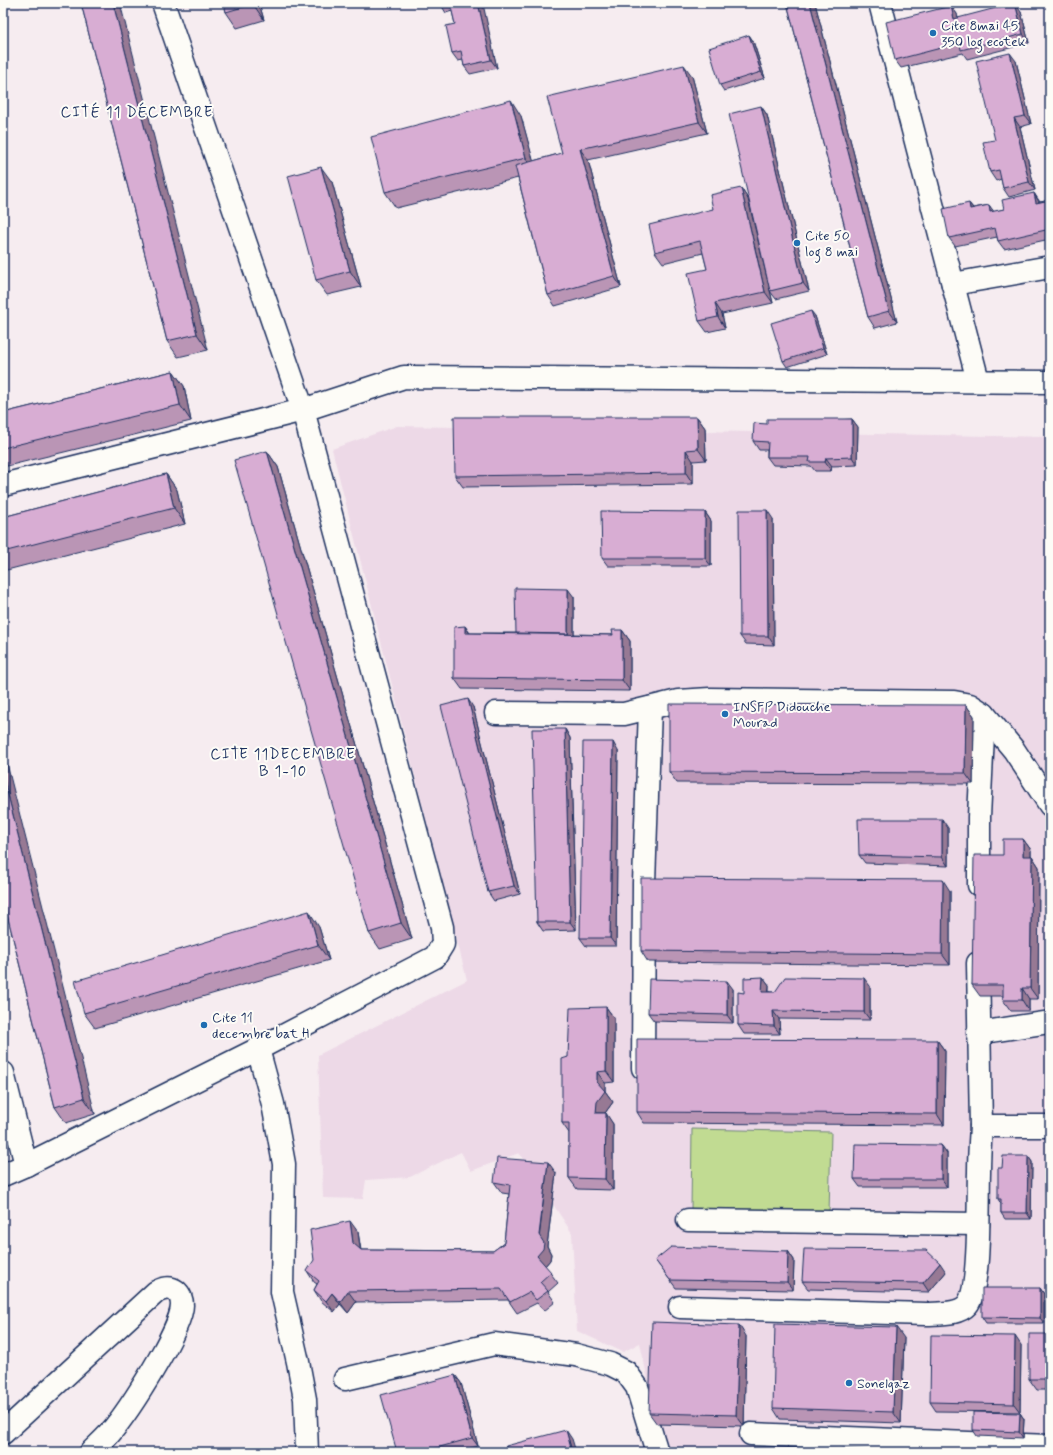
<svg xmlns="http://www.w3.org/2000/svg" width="1053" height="1455" viewBox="0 0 1053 1455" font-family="Mynerve,sans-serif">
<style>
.built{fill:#edd9e7}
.pitch{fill:#c1db92;stroke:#6e8578}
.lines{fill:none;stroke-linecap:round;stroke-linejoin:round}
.minor-casing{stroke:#1b2f5e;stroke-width:25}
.minor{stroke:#fdfcf7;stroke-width:22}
.wall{fill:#ba95b5;stroke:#1b2f5e}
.shaded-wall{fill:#977994;stroke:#1b2f5e}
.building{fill:#d8add3;stroke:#1b2f5e}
.poi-dot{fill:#1f6fb2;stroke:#fdfcf7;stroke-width:1.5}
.labels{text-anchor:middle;stroke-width:4;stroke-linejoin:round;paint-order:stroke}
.poi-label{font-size:14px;fill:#1b2f5e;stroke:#fdfcf7;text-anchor:start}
.neighbourhood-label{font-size:15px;letter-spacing:1px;fill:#1b2f5e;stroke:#fdfcf7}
</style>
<rect width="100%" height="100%" fill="#f6ecf0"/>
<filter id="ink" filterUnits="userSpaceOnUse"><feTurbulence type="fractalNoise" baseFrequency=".025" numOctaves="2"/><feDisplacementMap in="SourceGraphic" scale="8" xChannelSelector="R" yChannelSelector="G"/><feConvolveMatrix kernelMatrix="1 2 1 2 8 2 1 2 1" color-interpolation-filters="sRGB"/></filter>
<g filter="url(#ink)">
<!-- built -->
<polygon class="built" points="397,426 1050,437 1050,1452 663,1452 640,1343 623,1352 577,1331 572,1233 519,1153 471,1171 461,1152 410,1177 366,1180 363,1199 323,1198 318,1055 467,980 332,449"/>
<!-- pitch -->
<polygon class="pitch" points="692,1129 831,1132 829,1214 691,1210"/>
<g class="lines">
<defs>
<g id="minor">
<polyline points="880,3 978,381"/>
<polyline points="953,284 1050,267"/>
<polyline points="3,485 303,410 404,377 1050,382"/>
<polyline points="496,713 624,714 678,701 710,699 954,702 970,705 984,714 1014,750 1050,805"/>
<polyline points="979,885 979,817 984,714"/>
<polyline points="978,963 981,1126"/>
<polyline points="978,1033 1050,1022"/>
<polyline points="258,1049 273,1104 284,1164 282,1292 298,1362 305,1399 307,1452"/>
<polyline points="643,1068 644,883 650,708"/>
<polyline points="3,1073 26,1165"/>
<polyline points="3,1175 26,1165 258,1049 435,957 443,944 442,927 303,410 163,3"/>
<polyline points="688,1220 978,1224"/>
<path d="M680,1307L926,1314C939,1313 958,1315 967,1305C981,1290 978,1196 979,1172C979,1157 980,1141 981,1126H1050"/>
<polyline points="345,1379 494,1344 576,1355 610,1364 626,1372 637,1387 657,1452"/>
<path d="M3,1433L156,1292C162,1289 169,1286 176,1291C180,1294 182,1300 182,1305C182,1329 128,1412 110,1433C104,1440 97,1446 91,1452"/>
<polyline points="751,1434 993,1444 1050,1446"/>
</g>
</defs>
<!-- minor casing -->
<use href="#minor" class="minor-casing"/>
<!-- minor -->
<use href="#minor" class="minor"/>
</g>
<!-- wall -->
<g class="wall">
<polygon points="81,3 208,350 178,357 167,341"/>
<polygon points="224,3 259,3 264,20 237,28 226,12"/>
<polygon points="440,3 482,3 497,68 470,74 464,66 463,60 458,61 452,53 455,24 452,11 446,13"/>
<polygon points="787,3 815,3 897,322 875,328 868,317"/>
<polygon points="951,6 957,14 957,18 1021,12 1029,43 967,59 963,53 901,68 895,60"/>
<polygon points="749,35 753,41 765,78 724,91 720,85"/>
<polygon points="1016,61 1031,124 1020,127 1035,190 1009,197 1003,188 1001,179 996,181 990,172 995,140"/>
<polygon points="692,76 707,133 588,160 621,287 555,306 548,295 518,178 396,208 385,192 521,116 533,161 562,153"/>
<polygon points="761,106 767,115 809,291 776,299 770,291 773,303 722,314 725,328 707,332 699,321 707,269 703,253 663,263 655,252 713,209 741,188 748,199"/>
<polygon points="332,182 361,287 327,295 316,280"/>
<polygon points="1034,193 1040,202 1050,200 1050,239 1004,249 998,241 997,237 955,246 949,238 969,203 973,208 989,205 993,212 1004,209"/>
<polygon points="815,316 827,354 787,367 783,361"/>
<polygon points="173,371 184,386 191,421 3,467 3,413"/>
<polygon points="697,417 705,428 706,460 693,461 693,484 463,487 455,476"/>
<polygon points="852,419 858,427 857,465 832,466 831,471 815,471 811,466 773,465 767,457 767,450 759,450 753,441 767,424"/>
<polygon points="267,451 278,467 412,939 380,949 369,933"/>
<polygon points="166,474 177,490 185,524 3,571 3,517"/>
<polygon points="705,512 711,521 711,566 608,566 602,558"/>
<polygon points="773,519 774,645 746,644 740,636"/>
<polygon points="574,597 574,634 613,635 622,630 630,641 630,691 462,689 454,678 465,626 470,633 516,633"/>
<polygon points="966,705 974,716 973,784 677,783 669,772"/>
<polygon points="473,707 520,894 494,901 488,892"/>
<polygon points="565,729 570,738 576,930 543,931 537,922"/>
<polygon points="618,751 616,946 586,946 580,938"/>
<polygon points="948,828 948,866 865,863 859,855"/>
<polygon points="1023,839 1031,850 1031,856 1032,856 1039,867 1038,999 1029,999 1029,1011 1011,1011 1003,1000 1003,996 980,996 972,985 1003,855"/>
<polygon points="950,891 950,965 648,962 641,951"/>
<polygon points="3,898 95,1114 66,1123 55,1107"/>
<polygon points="319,927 329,960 95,1028 84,1013"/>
<polygon points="763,977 769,985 769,992 775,992 870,986 870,1020 779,1019 780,1034 744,1034 738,1025 744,993"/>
<polygon points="733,989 733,1023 654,1021 648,1013"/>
<polygon points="606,1007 614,1018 614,1082 605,1083 605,1091 613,1102 605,1113 613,1124 613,1190 577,1189 569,1178 569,1133 562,1123 568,1057"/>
<polygon points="937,1040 945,1051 944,1125 644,1123 637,1112"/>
<polygon points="941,1145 947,1153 947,1187 860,1187 854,1179"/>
<polygon points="1028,1156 1032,1162 1031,1219 1005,1219 1001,1213 1001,1204 998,1199 1002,1168"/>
<polygon points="556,1173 547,1246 551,1254 550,1260 545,1266 558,1283 548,1292 555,1302 544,1311 537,1303 517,1313 508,1300 356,1302 348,1313 340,1304 334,1312 321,1301 314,1290 317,1284 314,1282 307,1271 358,1232 361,1250 493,1251 504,1243 509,1194 502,1193 494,1182"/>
<polygon points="788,1251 794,1260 793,1290 676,1288 655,1260"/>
<polygon points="946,1272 929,1292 808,1289 802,1281"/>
<polygon points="1040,1288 1044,1294 1044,1323 986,1323 982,1317"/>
<polygon points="1050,1334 1050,1430 1049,1428 1049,1390 1037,1390 1029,1379"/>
<polygon points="746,1336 744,1426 657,1424 649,1413"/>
<polygon points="904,1338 901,1423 780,1419 773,1408"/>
<polygon points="1021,1345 1020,1412 936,1411 930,1402"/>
<polygon points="455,1375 461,1383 478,1446 458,1452 397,1452"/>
<polygon points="1020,1413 1024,1419 1023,1438 977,1436 973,1430"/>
</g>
<!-- shaded-wall -->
<g class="shaded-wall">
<polygon points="113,3 120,3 208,350 197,334"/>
<polygon points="252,3 259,3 264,20 253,4"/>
<polygon points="478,3 482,3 483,4 497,68 491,60"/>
<polygon points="810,3 815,3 897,322 889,311"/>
<polygon points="1015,3 1021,12 1029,43 1023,34"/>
<polygon points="951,6 957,14 960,27 954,19"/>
<polygon points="749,35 753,41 765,78 761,72"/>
<polygon points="1010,53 1016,61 1031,124 1025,116"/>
<polygon points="684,65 692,76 707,133 699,122"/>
<polygon points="511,100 521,116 537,174 526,158"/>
<polygon points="761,106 767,115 809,291 803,283"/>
<polygon points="1014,118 1020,127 1035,190 1029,182"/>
<polygon points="580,149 588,160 621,287 614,276"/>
<polygon points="321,167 332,182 361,287 350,271"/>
<polygon points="741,188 748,199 773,303 765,292"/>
<polygon points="1034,193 1039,202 1042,212 1036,203"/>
<polygon points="969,203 975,211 970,209"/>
<polygon points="989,205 995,213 990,212"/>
<polygon points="715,303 722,314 725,328 718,317"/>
<polygon points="811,311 815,316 827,354 823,348"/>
<polygon points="173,371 184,386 191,421 180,405"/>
<polygon points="697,417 705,428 706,460 698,449"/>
<polygon points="852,419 858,427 857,465 852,457"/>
<polygon points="686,450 693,461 693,484 686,473"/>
<polygon points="267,451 278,467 412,939 401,923"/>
<polygon points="826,458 832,466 831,471 825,462"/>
<polygon points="166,474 177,490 185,524 174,508"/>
<polygon points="767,510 773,519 774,645 768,636"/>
<polygon points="705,512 711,521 711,566 705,558"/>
<polygon points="568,589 574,597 574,645 568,637"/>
<polygon points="465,626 472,637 465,633"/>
<polygon points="622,630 630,641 630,691 622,680"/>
<polygon points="468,699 473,707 520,894 514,886"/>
<polygon points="966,705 974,716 973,784 965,773"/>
<polygon points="565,729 570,738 576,930 570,922"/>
<polygon points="613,742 618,751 616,946 610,938"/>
<polygon points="3,748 95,1114 84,1098 3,775"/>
<polygon points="942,819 948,828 948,866 942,857"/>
<polygon points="1023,839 1031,850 1031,867 1023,856"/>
<polygon points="1032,856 1039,867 1038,999 1030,988"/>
<polygon points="943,880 950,891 950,965 942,954"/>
<polygon points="309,911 319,927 329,960 318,945"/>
<polygon points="763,977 769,985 768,1001 762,992"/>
<polygon points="864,978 870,986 870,1020 864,1012"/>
<polygon points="727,981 733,989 733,1023 727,1015"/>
<polygon points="1022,988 1029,999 1029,1011 1022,1000"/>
<polygon points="606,1007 614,1018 614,1082 606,1071"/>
<polygon points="773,1011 779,1019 780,1034 774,1026"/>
<polygon points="937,1040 945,1051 944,1125 937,1114"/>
<polygon points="597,1072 605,1083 605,1091 613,1102 605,1113 596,1113"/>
<polygon points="606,1113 613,1124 613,1190 605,1179"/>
<polygon points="941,1145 947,1153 947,1187 941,1179"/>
<polygon points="1028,1156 1032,1162 1031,1219 1027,1213"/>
<polygon points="548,1162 556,1173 547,1246 551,1254 550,1260 544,1267 537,1256"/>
<polygon points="350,1221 358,1232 361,1254 353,1243"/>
<polygon points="788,1251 794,1260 793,1290 787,1282"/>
<polygon points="940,1263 946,1272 929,1292 923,1283"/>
<polygon points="1040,1288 1044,1294 1044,1323 1040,1318"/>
<polygon points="348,1291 356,1302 348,1313 340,1302"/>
<polygon points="332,1293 340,1304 334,1312 326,1301"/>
<polygon points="739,1325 746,1336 744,1426 736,1415"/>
<polygon points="896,1327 904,1338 901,1423 893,1412"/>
<polygon points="1015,1336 1021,1345 1020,1412 1014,1404"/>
<polygon points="455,1375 461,1383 478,1446 472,1438"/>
<polygon points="1020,1413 1024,1419 1023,1438 1019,1432"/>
<polygon points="566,1430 572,1439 576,1452 572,1452"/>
</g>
<!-- building -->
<g class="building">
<polygon points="81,3 113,3 197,334 167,341"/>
<polygon points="224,3 252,3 253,4 226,12"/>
<polygon points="450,3 478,3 491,60 464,66 461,51 452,53 446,26 455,24"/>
<polygon points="787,3 810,3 889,311 868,317"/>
<polygon points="1015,3 1023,34 961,50 960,43 895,60 886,22 951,6 954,19"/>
<polygon points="749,35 761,72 720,85 709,48"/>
<polygon points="1010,53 1025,116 1014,118 1029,182 1003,188 999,170 990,172 983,142 995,140 976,61"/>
<polygon points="684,65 699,122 580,149 614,276 548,295 515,166 562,153 547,97"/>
<polygon points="511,100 526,158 385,192 371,137"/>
<polygon points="761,106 803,283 770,291 729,114"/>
<polygon points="321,167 350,271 316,280 288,176"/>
<polygon points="741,188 765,292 715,303 718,317 699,321 688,273 707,269 700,241 655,252 649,225 713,209 710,195"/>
<polygon points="1034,193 1036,203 1050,200 1050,229 998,241 995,228 949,238 943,209 969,203 970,209 989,205 990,212 1004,209 1002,200"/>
<polygon points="811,311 823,348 783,361 771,323"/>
<polygon points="173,371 180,405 3,448 3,413"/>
<polygon points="454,417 697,417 698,449 686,450 686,473 455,476"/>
<polygon points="767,419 852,419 852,457 826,458 825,462 809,462 810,457 767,457 768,442 753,441 754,423 767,424"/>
<polygon points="267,451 401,923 369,933 234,460"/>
<polygon points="166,474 174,508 3,552 3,517"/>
<polygon points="739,510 767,510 768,636 740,636"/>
<polygon points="601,511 705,512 705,558 602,558"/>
<polygon points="515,588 568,589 568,634 516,633"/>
<polygon points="465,626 465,633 613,635 612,630 622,630 622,680 454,678 454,627"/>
<polygon points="468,699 514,886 488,892 441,706"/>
<polygon points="669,704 966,705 965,773 669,772"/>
<polygon points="532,729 565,729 570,922 537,922"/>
<polygon points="583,742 613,742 610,938 580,938"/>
<polygon points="3,775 84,1098 55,1107 3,898"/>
<polygon points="858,819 942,819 942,857 859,855"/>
<polygon points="1003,839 1023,839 1023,856 1032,856 1030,988 1022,988 1022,1000 1003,1000 1003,985 972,985 974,855 1003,855"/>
<polygon points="641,878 943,880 942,954 641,951"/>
<polygon points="309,911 318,945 84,1013 75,981"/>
<polygon points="763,977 762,992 775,992 785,977 864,978 864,1012 773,1011 774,1026 738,1025 738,992 744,993 744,978"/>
<polygon points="649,979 727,981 727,1015 648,1013"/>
<polygon points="606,1007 606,1071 597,1072 597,1082 605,1091 597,1102 596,1113 606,1113 605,1179 569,1178 569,1123 562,1123 562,1059 568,1057 570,1008"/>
<polygon points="637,1039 937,1040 937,1114 637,1112"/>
<polygon points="855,1144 941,1145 941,1179 854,1179"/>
<polygon points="1003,1156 1028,1156 1027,1213 1001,1213 1001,1199 998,1199 998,1168 1002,1168"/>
<polygon points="497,1158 548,1162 539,1235 544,1243 543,1249 537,1256 551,1272 540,1282 548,1291 536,1300 529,1292 510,1302 501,1289 348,1291 340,1302 332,1293 326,1301 314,1290 319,1281 307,1271 314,1260 310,1230 350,1221 353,1243 361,1250 493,1251 504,1243 510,1185 494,1182"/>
<polygon points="671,1247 788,1251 787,1282 670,1280 655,1260"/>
<polygon points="804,1249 926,1250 940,1263 923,1283 802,1281"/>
<polygon points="982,1288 1040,1288 1040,1318 982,1317"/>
<polygon points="652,1322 739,1325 736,1415 649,1413"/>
<polygon points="775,1324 896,1327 893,1412 773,1408"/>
<polygon points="1029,1334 1050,1334 1050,1428 1049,1428 1049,1379 1029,1379"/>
<polygon points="931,1335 1015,1336 1014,1404 930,1402"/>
<polygon points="455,1375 472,1438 422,1452 397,1452 381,1395"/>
<polygon points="973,1412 1020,1413 1019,1432 973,1430"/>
<polygon points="566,1430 572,1452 507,1452 506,1446"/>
</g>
</g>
<!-- markers -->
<g class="poi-dot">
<circle cx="933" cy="33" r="4"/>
<circle cx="797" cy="243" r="4"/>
<circle cx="725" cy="714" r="4"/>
<circle cx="204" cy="1025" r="4"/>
<circle cx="849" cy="1383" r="4"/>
</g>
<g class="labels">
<!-- poi labels -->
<g class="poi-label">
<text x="941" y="30">Cite 8mai 45<tspan x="941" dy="16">350 log ecotek</tspan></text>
<text x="805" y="240">Cite 50<tspan x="805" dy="16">log 8 mai</tspan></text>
<text x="733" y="711">INSFP Didouche<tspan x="733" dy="16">Mourad</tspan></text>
<text x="212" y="1022">Cite 11<tspan x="212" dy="16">decembre bat H</tspan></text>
<text x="857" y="1388">Sonelgaz</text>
</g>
<!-- neighbourhood labels -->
<g class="neighbourhood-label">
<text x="137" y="117">CITÉ 11 DÉCEMBRE</text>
<text x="283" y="759">CITE 11DECEMBRE<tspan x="283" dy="17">B 1-10</tspan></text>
</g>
</g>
<!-- margin -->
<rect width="1053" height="1455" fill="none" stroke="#fdfcf7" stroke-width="16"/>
<rect x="8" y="8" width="1037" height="1439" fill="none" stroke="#1b2f5e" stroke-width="1.5" filter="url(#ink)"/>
</svg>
